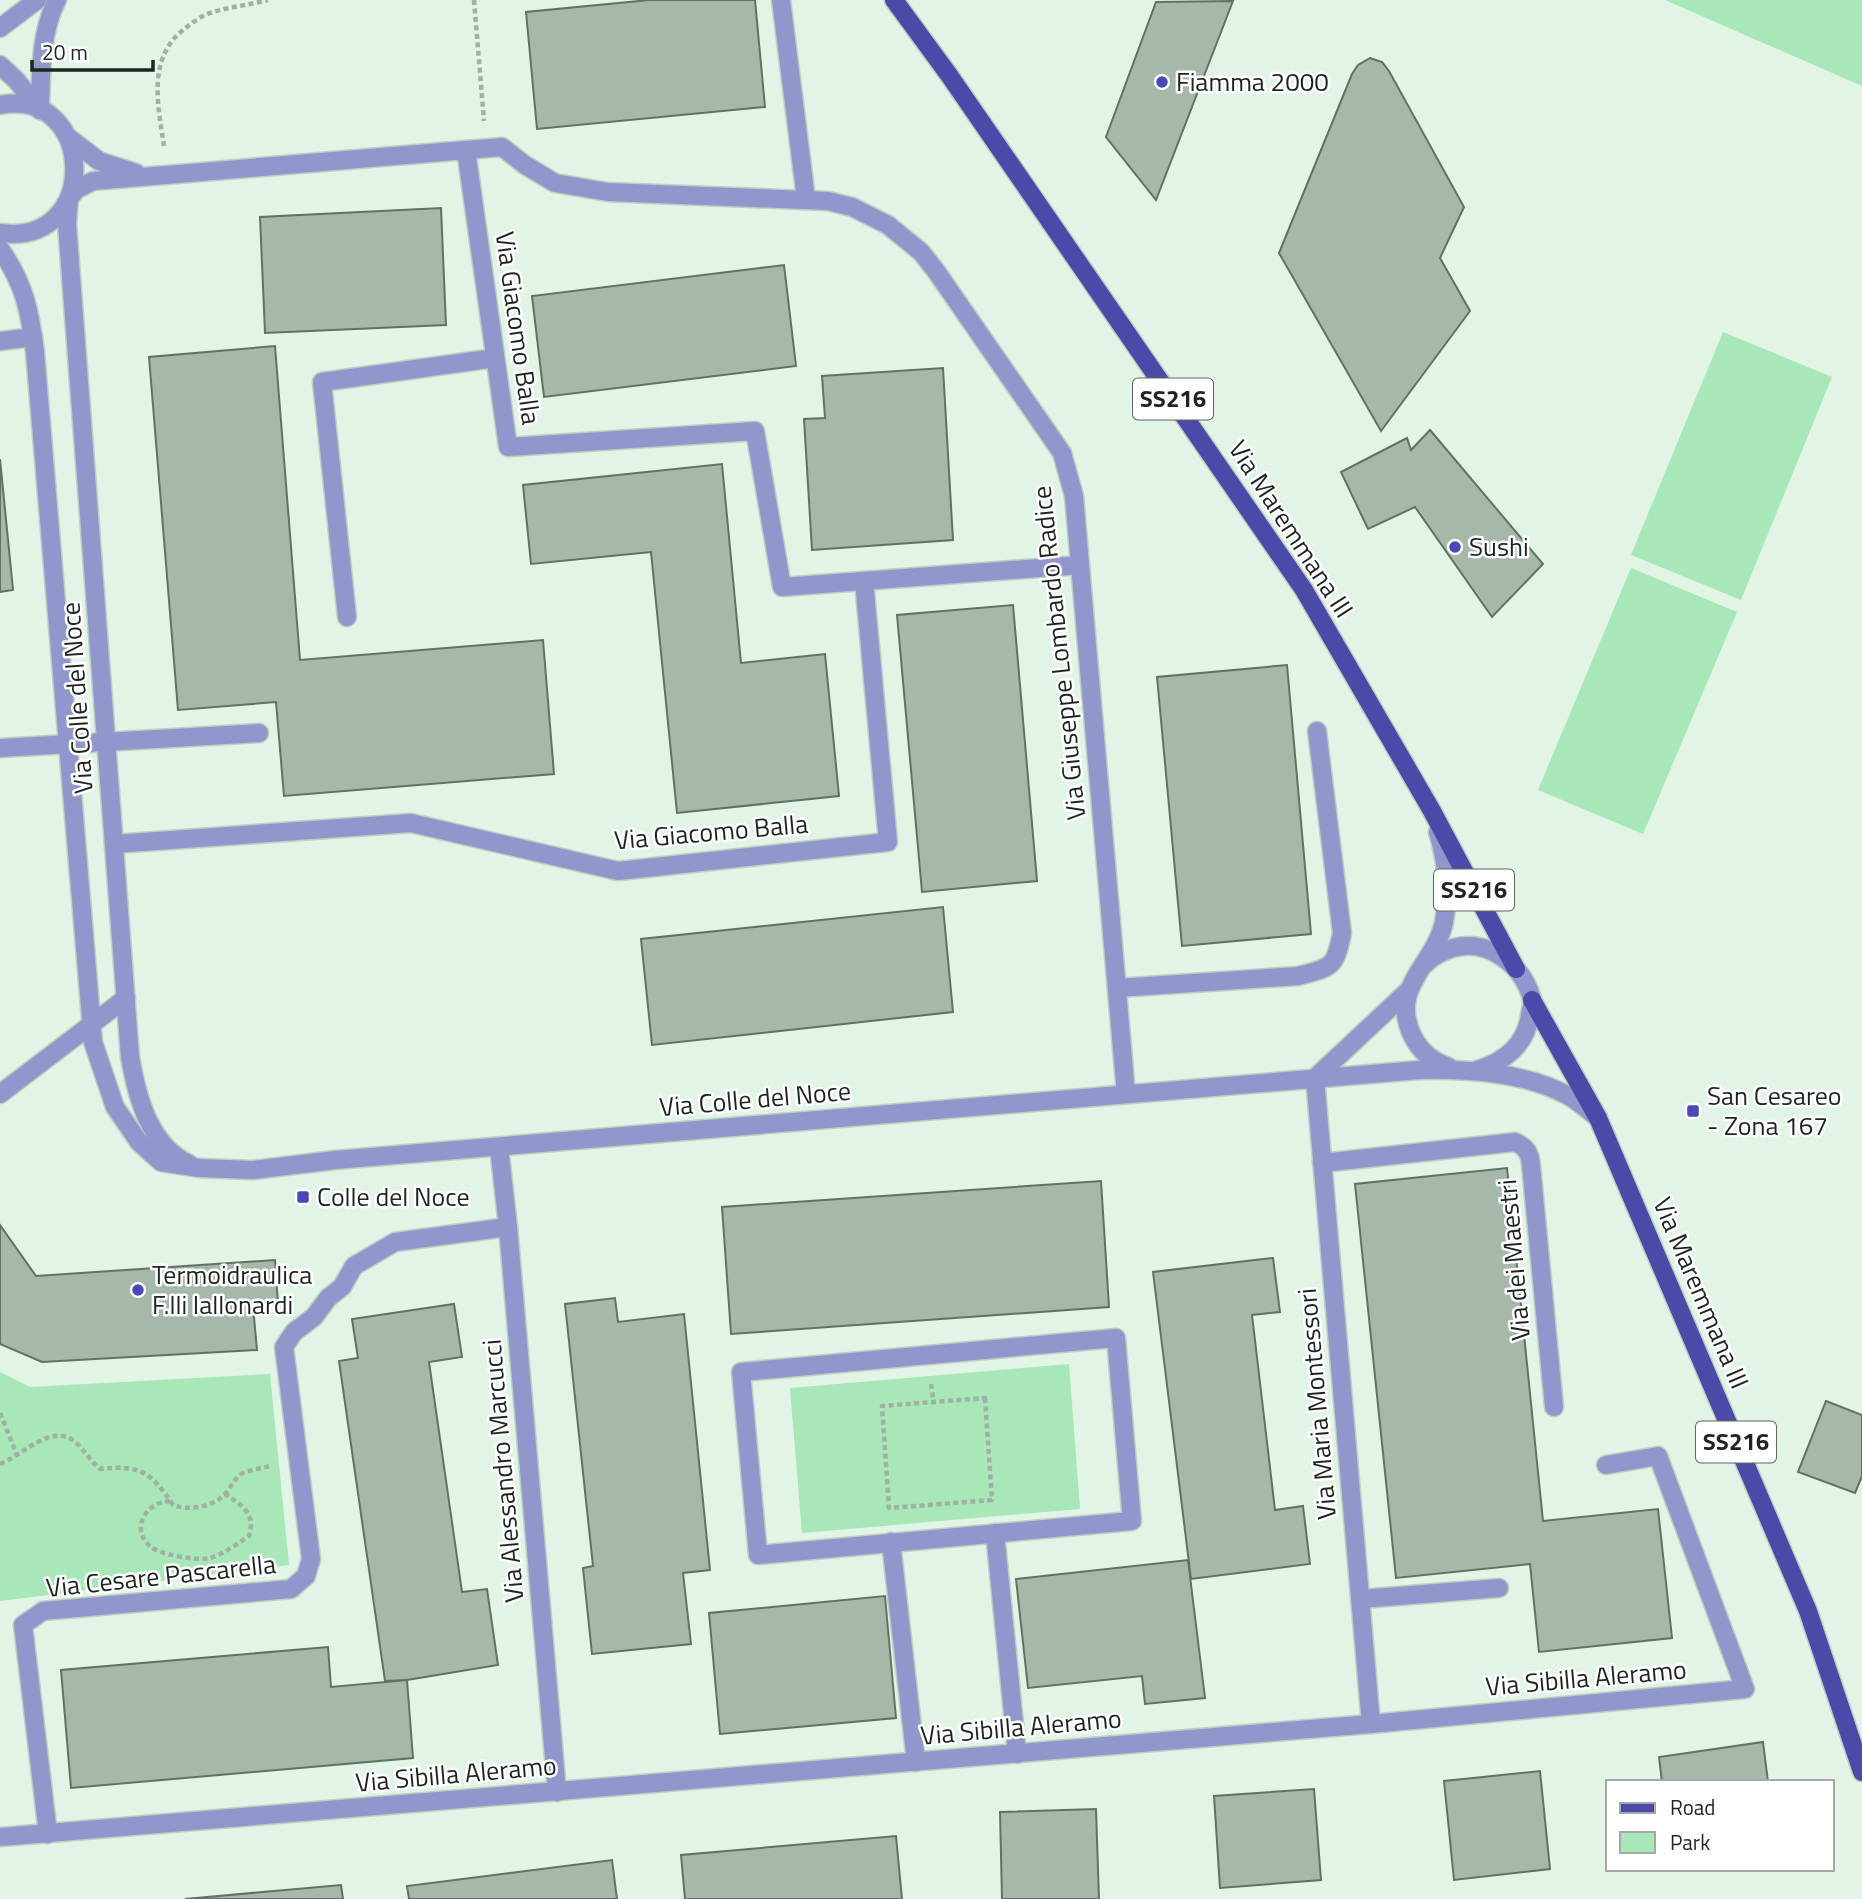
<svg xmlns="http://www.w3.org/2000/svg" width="1862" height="1899" viewBox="0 0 1862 1899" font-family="'Titillium Web',sans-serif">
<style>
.green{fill:#a7e7b8}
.building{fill:#a6b8aa;stroke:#617265;stroke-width:2}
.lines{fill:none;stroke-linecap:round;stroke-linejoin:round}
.minor-casing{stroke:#becfc2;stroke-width:21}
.major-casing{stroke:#becfc2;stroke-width:21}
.path{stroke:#a1b0a5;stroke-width:4.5;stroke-dasharray:5 3.5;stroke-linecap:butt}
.minor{stroke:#9197cd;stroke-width:18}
.major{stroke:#4b4aa9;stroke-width:18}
.poi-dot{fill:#4c46bd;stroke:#fff;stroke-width:2.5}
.labels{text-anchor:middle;stroke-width:5;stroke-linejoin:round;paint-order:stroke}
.shield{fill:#fff;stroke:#626662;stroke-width:2}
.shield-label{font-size:24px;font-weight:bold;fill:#1e251f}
.poi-label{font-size:26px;fill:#1e251f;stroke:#fff;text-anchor:start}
.street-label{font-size:26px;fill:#1e251f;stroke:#fff}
</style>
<rect width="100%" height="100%" fill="#e1f4e6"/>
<!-- green -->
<g class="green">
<polygon points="1665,0 1862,0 1862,86"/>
<polygon points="1723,332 1832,377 1741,600 1631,555"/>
<polygon points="1631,568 1737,612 1643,834 1538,790"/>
<polygon points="1069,1364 1080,1509 802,1533 790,1388"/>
<polygon points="0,1372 30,1387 270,1374 289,1565 0,1601"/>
</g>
<!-- building -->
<g class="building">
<polygon points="649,0 755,0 765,107 537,129 526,12"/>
<polygon points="1233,1 1156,200 1106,137 1156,2"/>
<polygon points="1370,58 1382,62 1389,71 1464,207 1440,258 1470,311 1381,431 1279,253 1352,74 1358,65"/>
<polygon points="441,208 446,325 265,333 260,217"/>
<polygon points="784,265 796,366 544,397 532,296"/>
<polygon points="275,346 300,660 543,640 554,774 284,796 276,702 178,710 149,357"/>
<polygon points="943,368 953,540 812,550 804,419 825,418 822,376"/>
<polygon points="1430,430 1543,564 1492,617 1415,507 1368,529 1341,472 1407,438 1411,450"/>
<polygon points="0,459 13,590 0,592"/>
<polygon points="722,464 741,663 825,654 839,796 677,813 651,552 531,564 523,485"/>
<polygon points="1013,605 1037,881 922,892 897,615"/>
<polygon points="1287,665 1311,934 1182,946 1157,677"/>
<polygon points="943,907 953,1012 652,1045 641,939"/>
<polygon points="1507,1168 1543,1521 1658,1509 1672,1638 1539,1652 1530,1564 1396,1578 1355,1184"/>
<polygon points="1101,1181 1109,1307 731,1334 722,1207"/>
<polygon points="0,1225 36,1276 275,1260 278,1304 253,1306 257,1350 42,1362 0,1344"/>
<polygon points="1273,1258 1280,1312 1252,1315 1275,1510 1303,1506 1310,1564 1191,1579 1153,1272"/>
<polygon points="615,1298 618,1322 684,1314 710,1570 683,1573 691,1644 592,1654 583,1568 593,1566 565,1304"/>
<polygon points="454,1304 462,1357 429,1362 462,1592 487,1589 498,1665 407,1680 385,1681 339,1361 358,1358 352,1319"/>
<polygon points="1826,1401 1862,1415 1862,1476 1855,1493 1798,1472"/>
<polygon points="1188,1560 1205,1698 1145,1704 1142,1676 1028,1688 1016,1579"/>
<polygon points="885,1596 896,1718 720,1734 709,1613"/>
<polygon points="328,1647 331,1687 407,1680 413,1758 71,1788 61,1670"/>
<polygon points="1763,1742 1768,1782 1662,1782 1659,1757"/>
<polygon points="1540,1771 1550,1869 1454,1880 1444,1781"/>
<polygon points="1314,1789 1321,1880 1220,1888 1214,1796"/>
<polygon points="1096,1809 1099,1899 1002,1899 1000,1812"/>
<polygon points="896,1836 902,1899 685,1899 681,1855"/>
<polygon points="612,1860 617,1899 409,1899 407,1886"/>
<polygon points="341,1885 343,1899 185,1899"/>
</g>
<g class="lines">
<defs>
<g id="minor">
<polyline points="781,0 806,199"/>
<polyline points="0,28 37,0"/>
<polyline points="0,65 17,81 40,110"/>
<path d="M0,105C96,87 102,247 0,233"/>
<path d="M40,110C41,74 40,33 57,0"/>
<polyline points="69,138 99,161 136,173"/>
<polyline points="466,150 508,447 755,431 782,587 1080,565"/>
<polyline points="69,198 77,189 93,181 502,147 525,165 555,183 608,192 828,201 852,207 888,225 921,252 936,271 1062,453 1074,496 1126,1094"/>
<path d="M69,198L67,224L130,1057C137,1097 149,1145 189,1164"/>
<path d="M0,249C24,283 30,311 35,352L93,1042L115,1107L139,1142L161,1162L199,1168L253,1170L335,1160L1419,1070C1468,1069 1523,1072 1567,1095C1578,1101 1588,1110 1598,1118"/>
<polyline points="0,341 33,337"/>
<polyline points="347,617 322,382 495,358"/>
<polyline points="0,748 259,733"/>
<path d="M1438,832C1447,863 1450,890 1444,922C1435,965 1388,987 1413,1037C1421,1052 1433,1062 1449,1067"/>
<polyline points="114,844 411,823 618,871 888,842 864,581"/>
<path d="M1425,964C1433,956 1443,951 1453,948C1488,938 1523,965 1532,999C1533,1004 1531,1010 1530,1015C1526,1045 1504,1062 1477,1070"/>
<path d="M1117,988L1298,976C1332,967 1335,968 1342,933L1317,731"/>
<polyline points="1315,1078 1371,1724"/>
<polyline points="1315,1078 1408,991"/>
<polyline points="0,1094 126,998"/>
<polyline points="499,1147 508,1227 557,1792"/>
<path d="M1322,1163L1515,1142C1526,1147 1530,1153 1531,1165L1554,1407"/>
<polygon points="1116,1338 1132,1521 758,1555 741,1372"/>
<polyline points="995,1533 1017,1754"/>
<polyline points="891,1542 916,1762"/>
<polyline points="1361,1599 1499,1588"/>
<polyline points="48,1834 23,1625 43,1611 291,1589 306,1576 311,1559 284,1347 294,1332 314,1317 328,1298 342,1287 354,1266 395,1242 508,1227"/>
<polyline points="0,1837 1371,1724 1745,1689 1658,1456 1606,1465"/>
</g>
<g id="major">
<polyline points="894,0 949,75 1304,590 1432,811 1516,969"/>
<polyline points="1532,1000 1598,1118 1808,1611 1862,1772"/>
</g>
</defs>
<!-- minor casing -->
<use href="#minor" class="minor-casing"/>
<!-- major casing -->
<use href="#major" class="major-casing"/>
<!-- path -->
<g class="path">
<polyline points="474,0 484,121"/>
<path d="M164,146C158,106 147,59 183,30C191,24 200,16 210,13C229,7 249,5 268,0"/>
<polyline points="931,1384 934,1403"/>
<polygon points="985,1398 992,1500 889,1508 882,1406"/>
<polyline points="0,1413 17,1455"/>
<path d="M0,1464C22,1456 50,1423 74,1441C84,1449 90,1461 100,1469C140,1464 152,1473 173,1505C189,1511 213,1507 225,1494C232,1487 234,1478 243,1473C250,1470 262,1468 270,1466"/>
<path d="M170,1501C146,1502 129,1529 151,1547C161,1555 198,1561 210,1558C224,1554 237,1544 249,1536C256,1514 242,1505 225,1494"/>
</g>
<!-- minor -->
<use href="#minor" class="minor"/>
<!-- major -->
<use href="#major" class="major"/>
</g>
<!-- markers -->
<g class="poi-dot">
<circle cx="1162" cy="82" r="7"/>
<circle cx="1455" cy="547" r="7"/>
<rect x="1686" y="1104" width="14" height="14" rx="3.5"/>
<rect x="296" y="1190" width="14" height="14" rx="3.5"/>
<circle cx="138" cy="1290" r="7"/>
</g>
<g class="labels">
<!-- shield labels -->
<g class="shield">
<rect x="1133" y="378.5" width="80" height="41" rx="5"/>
<rect x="1434" y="869.5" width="80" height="41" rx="5"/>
<rect x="1696" y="1421.5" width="80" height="41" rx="5"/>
</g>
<g class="shield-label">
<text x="1173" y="407">SS216</text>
<text x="1474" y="898">SS216</text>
<text x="1736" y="1450">SS216</text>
</g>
<!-- poi labels -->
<g class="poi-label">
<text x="1176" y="91">Fiamma 2000</text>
<text x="1469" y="556">Sushi</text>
<text x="1707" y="1105">San Cesareo<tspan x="1707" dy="30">- Zona 167</tspan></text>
<text x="317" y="1206">Colle del Noce</text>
<text x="152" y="1284">Termoidraulica<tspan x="152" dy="30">F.lli Iallonardi</tspan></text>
</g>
<!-- street labels -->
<g class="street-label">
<text transform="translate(518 328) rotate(82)" y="9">Via Giacomo Balla</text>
<text transform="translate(1291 529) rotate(57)" y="9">Via Maremmana III</text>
<text transform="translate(1059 653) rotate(-96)" y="9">Via Giuseppe Lombardo Radice</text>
<text transform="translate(77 698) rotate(-94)" y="9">Via Colle del Noce</text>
<text transform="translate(711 832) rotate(-5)" y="9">Via Giacomo Balla</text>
<text transform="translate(755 1099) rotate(-5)" y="9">Via Colle del Noce</text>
<text transform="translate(1514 1260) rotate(-95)" y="9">Via dei Maestri</text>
<text transform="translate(1701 1293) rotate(67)" y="9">Via Maremmana III</text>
<text transform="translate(1317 1404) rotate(-95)" y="9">Via Maria Montessori</text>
<text transform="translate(503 1471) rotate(-95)" y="9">Via Alessandro Marcucci</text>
<text transform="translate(161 1576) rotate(-6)" y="9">Via Cesare Pascarella</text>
<text transform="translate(1586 1678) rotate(-5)" y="9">Via Sibilla Aleramo</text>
<text transform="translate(1021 1727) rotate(-5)" y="9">Via Sibilla Aleramo</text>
<text transform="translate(456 1774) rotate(-5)" y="9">Via Sibilla Aleramo</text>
</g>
</g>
<!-- legend -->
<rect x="1606" y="1780" width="228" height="91" fill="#ffffff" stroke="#a5a8a5" stroke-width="2"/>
<rect x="1620" y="1803" width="35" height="10" fill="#4b4aa9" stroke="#a5a8a5" stroke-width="2"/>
<text x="1670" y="1815" font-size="21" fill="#1e251f">Road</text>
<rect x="1620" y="1832" width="35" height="21" fill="#a7e7b8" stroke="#a5a8a5" stroke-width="2"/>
<text x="1670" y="1850" font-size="21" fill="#1e251f">Park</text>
<!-- scale -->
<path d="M32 60v10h121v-10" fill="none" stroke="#1e251f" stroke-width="3.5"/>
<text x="42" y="60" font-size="21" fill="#1e251f" stroke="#ffffff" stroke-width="5" paint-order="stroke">20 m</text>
</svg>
